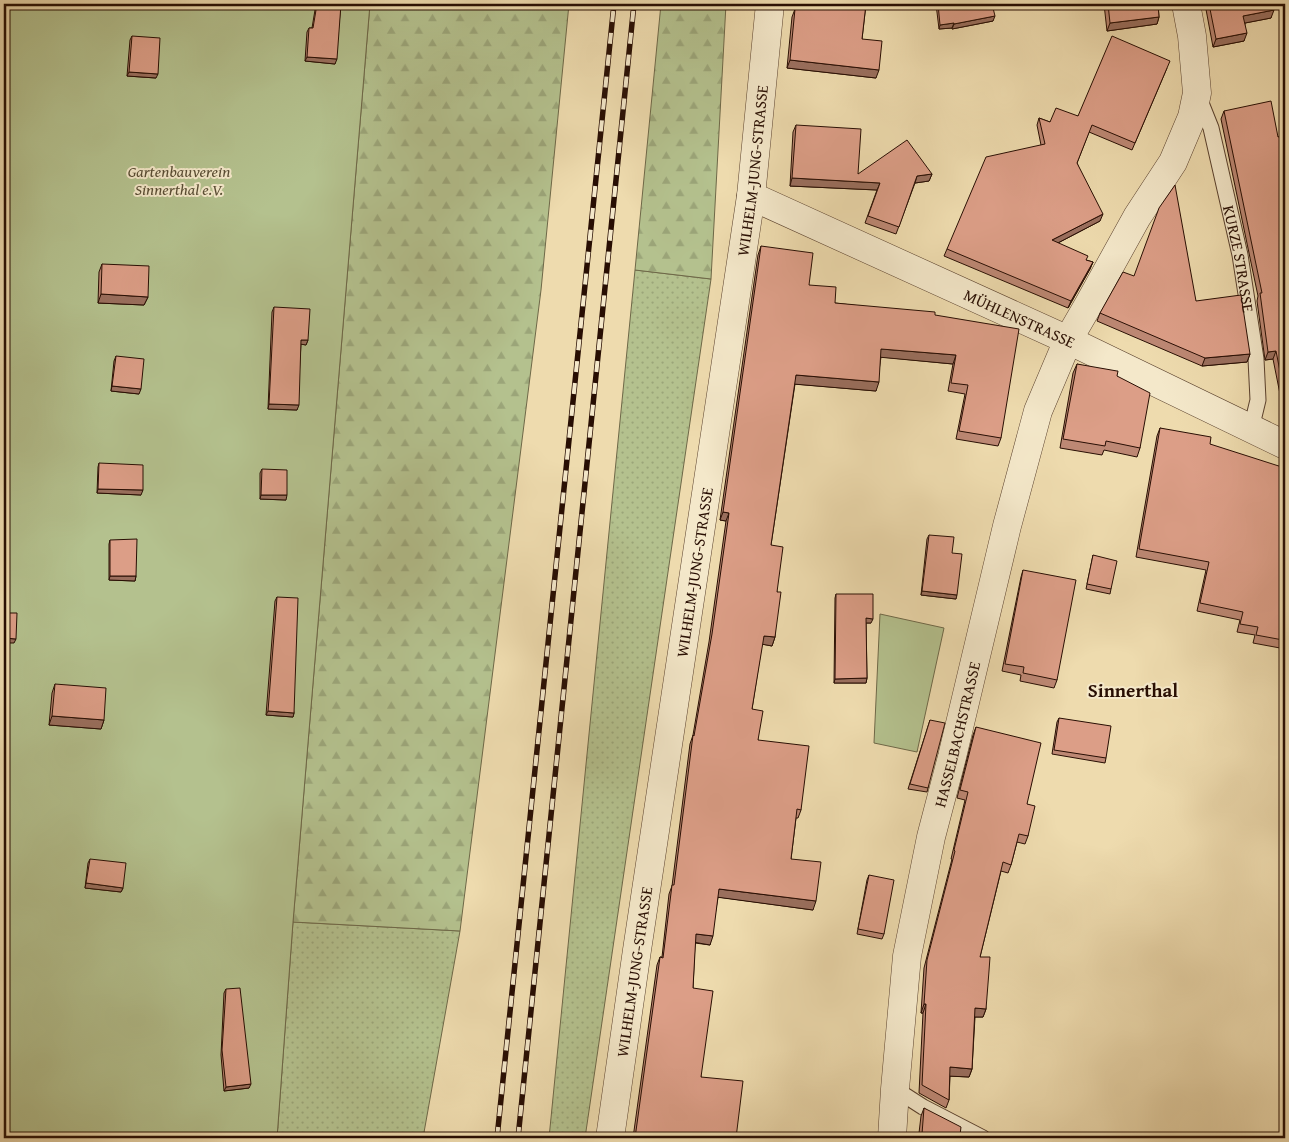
<svg xmlns="http://www.w3.org/2000/svg" width="1289" height="1142" viewBox="0 0 1289 1142" font-family="'Gentium Book Plus',serif">
<style>
.grass{fill:url(#grass-dots);stroke:#6e6848}
.forest{fill:url(#forest-firs);stroke:#6e6848}
.green{fill:#b4c18e;stroke:#6e6848}
.lines{fill:none;stroke-linecap:round;stroke-linejoin:round}
.lane-casing{stroke:#5a412e;stroke-width:17}
.street-casing{stroke:#5a412e;stroke-width:29}
.lane{stroke:#f4e8ca;stroke-width:15}
.street{stroke:#f4e8ca;stroke-width:28}
.rail-casing{stroke:#280e03;stroke-width:5.5}
.rail{stroke:#f4e8ca;stroke-width:4;stroke-dasharray:11;stroke-linecap:butt}
.wall{fill:#bd8874;stroke:#280e03}
.shaded-wall{fill:#9a6f5e;stroke:#280e03}
.building{fill:#dc9e87;stroke:#280e03}
.labels{text-anchor:middle;stroke-width:4;stroke-linejoin:round;paint-order:stroke}
.park-label{font-size:16px;font-style:italic;fill:#594d34;stroke:#f4e8ca}
.street-label{font-size:16px;fill:#280e03;stroke:#f4e8ca}
.quarter-label{font-size:19px;font-weight:bold;fill:#280e03;stroke:#f4e8ca}
</style>
<defs>
<pattern id="grass-dots" width="8" height="8" patternUnits="userSpaceOnUse" patternTransform="scale(1.25)"><rect width="8" height="8" fill="#b4c18e"/><path d="M2 2h.1M6 6h.1" fill="none" stroke="#9ba579" stroke-width="1.8" stroke-linecap="round"/></pattern>
<pattern id="forest-firs" width="22" height="20" patternUnits="userSpaceOnUse" patternTransform="scale(1.25)"><rect width="22" height="20" fill="#b4c18e"/><path d="M5 1l3.5 6h-7zM16 11l3.5 6h-7z" fill="#9ba579"/></pattern>
</defs>
<rect width="100%" height="100%" fill="#eedbae"/>
<filter id="stains"><feTurbulence type="fractalNoise" baseFrequency=".004" numOctaves="4"/><feColorMatrix values="0 0 0 0 .2 0 0 0 0 .09 0 0 0 0 .02 0 0 0 .5 -.17"/></filter>
<radialGradient id="worn" r=".72"><stop offset=".6" stop-color="#630" stop-opacity="0"/><stop offset="1" stop-color="#630" stop-opacity=".3"/></radialGradient>
<!-- grass -->
<g class="grass">
<polygon points="635,270 711,279 585,1138 549,1138"/>
<polygon points="293,922 460,931 423,1138 277,1138"/>
</g>
<!-- forest -->
<g class="forest">
<polygon points="370,4 569,4 541,290 460,931 293,922"/>
<polygon points="661,4 726,4 711,279 635,270"/>
</g>
<!-- green -->
<g class="green">
<polygon points="4,4 370,4 293,922 277,1138 4,1138"/>
<polygon points="880,614 944,628 917,752 874,743"/>
</g>
<g class="lines">
<defs>
<g id="lane">
<path id="s1" d="M1199,98L1211,128L1240,255L1256,359L1258,400L1251,429"/>
<polyline points="895,1089 923,1107 983,1138"/>
</g>
<g id="street">
<path id="s2" d="M751,196L1068,340L1285,445"/>
<path id="s3" d="M610,1138L637,950L751,196L770,4"/>
<path id="s4" d="M892,1138L895,1089L907,956L931,837L952,757L1007,526L1038,411L1068,340L1090,302L1137,217L1173,162L1192,117L1197,93L1192,36L1186,4"/>
</g>
</defs>
<!-- lane casing -->
<use href="#lane" class="lane-casing"/>
<!-- street casing -->
<use href="#street" class="street-casing"/>
<!-- lane -->
<use href="#lane" class="lane"/>
<!-- street -->
<use href="#street" class="street"/>
<defs>
<g id="rail">
<polyline points="497,1138 614,4"/>
<polyline points="518,1138 634,4"/>
</g>
</defs>
<!-- rail casing -->
<use href="#rail" class="rail-casing"/>
<!-- rail -->
<use href="#rail" class="rail"/>
</g>
<!-- wall -->
<g class="wall">
<polygon points="316,4 341,4 335,64 305,61 307,32 309,28 312,28"/>
<polygon points="800,4 866,4 862,39 876,78 787,68 792,17 795,9 800,9"/>
<polygon points="936,4 992,4 993,21 952,29 952,28 939,29"/>
<polygon points="1104,4 1158,4 1159,17 1157,24 1107,31"/>
<polygon points="1205,4 1273,4 1271,18 1245,23 1244,41 1213,47"/>
<polygon points="132,36 156,78 127,76 130,40"/>
<polygon points="1167,68 1132,150 1089,132 1077,163 1100,221 1058,243 1086,260 1093,262 1090,269 1068,308 944,256 947,249 1041,145 1037,125 1039,118 1050,122 1078,116"/>
<polygon points="1224,111 1278,137 1285,136 1285,415 1284,414 1273,359 1265,360 1257,301 1258,296 1221,119"/>
<polygon points="796,125 858,174 932,174 929,181 915,183 896,234 865,223 877,190 790,186 793,132"/>
<polygon points="761,246 809,285 835,303 935,315 1001,438 998,446 956,439 965,394 948,391 953,364 881,357 876,391 795,384 771,545 777,592 775,637 772,646 762,644 752,709 758,740 801,810 798,818 796,818 791,859 813,910 718,897 710,945 695,943 693,988 701,1077 736,1138 633,1138 657,965 660,957 662,957 669,894 672,886 690,744 693,735 709,642 726,521 720,520 758,255"/>
<polygon points="102,264 148,297 144,305 98,303 99,272"/>
<polygon points="1196,301 1250,354 1247,362 1202,366 1097,321 1100,313"/>
<polygon points="274,307 308,340 306,345 301,344 297,410 268,409 272,312"/>
<polygon points="116,356 139,394 111,391 114,361"/>
<polygon points="1077,364 1117,376 1140,448 1137,457 1104,450 1102,455 1060,448 1073,373"/>
<polygon points="1160,428 1210,444 1283,640 1280,648 1253,643 1255,635 1237,632 1240,620 1197,611 1206,570 1136,557 1157,436"/>
<polygon points="99,463 141,495 97,493 98,467"/>
<polygon points="262,469 286,500 260,499 260,473"/>
<polygon points="929,535 952,553 956,599 921,595 927,539"/>
<polygon points="110,540 136,576 135,581 109,580 109,544"/>
<polygon points="1093,555 1111,589 1110,594 1086,589"/>
<polygon points="1023,570 1057,680 1054,688 1020,681 1021,675 1002,671 1021,577"/>
<polygon points="836,594 871,623 866,623 867,678 866,683 834,683 835,598"/>
<polygon points="277,597 294,713 293,717 266,715 275,601"/>
<polygon points="55,684 104,720 101,729 49,725 52,693"/>
<polygon points="1059,718 1106,758 1105,763 1052,754 1057,722"/>
<polygon points="930,720 928,788 927,792 908,789"/>
<polygon points="976,727 1027,804 1028,836 1025,844 1017,842 1011,865 1008,873 1001,871 980,957 986,1009 983,1017 975,1017 972,1069 969,1077 950,1076 949,1100 946,1108 919,1093 923,1013 921,1013 924,968 952,859 951,859 965,800 957,798 973,735"/>
<polygon points="90,859 123,888 121,892 85,888 88,863"/>
<polygon points="869,875 884,934 882,939 857,934 867,880"/>
<polygon points="226,989 249,1088 224,1091 221,1055 224,993"/>
<polygon points="924,1108 960,1135 980,1138 917,1138 918,1133 919,1133 921,1116"/>
</g>
<!-- shaded-wall -->
<g class="shaded-wall">
<polygon points="1274,10 1271,18 1240,24 1243,16"/>
<polygon points="995,16 993,21 952,29 954,24"/>
<polygon points="1159,17 1157,24 1107,31 1110,23"/>
<polygon points="954,23 952,28 939,29 940,25"/>
<polygon points="1247,33 1244,41 1213,47 1216,39"/>
<polygon points="307,57 337,59 335,64 305,61"/>
<polygon points="790,60 879,70 876,78 787,68"/>
<polygon points="129,72 158,74 156,78 127,76"/>
<polygon points="932,174 929,181 915,183 917,176"/>
<polygon points="792,178 880,183 877,190 790,186"/>
<polygon points="1103,214 1100,221 1050,247 1052,240"/>
<polygon points="1093,262 1090,269 1068,308 1071,301"/>
<polygon points="101,294 148,297 144,305 98,303"/>
<polygon points="301,340 308,340 306,345 300,344"/>
<polygon points="881,349 956,355 953,364 878,357"/>
<polygon points="1276,351 1273,359 1265,360 1268,352"/>
<polygon points="1250,354 1247,362 1202,366 1205,358"/>
<polygon points="796,375 879,382 876,391 793,384"/>
<polygon points="112,386 141,389 139,394 111,391"/>
<polygon points="269,404 299,405 297,410 268,409"/>
<polygon points="98,489 143,490 141,495 97,493"/>
<polygon points="261,495 287,495 286,500 260,499"/>
<polygon points="723,512 729,513 726,521 720,520"/>
<polygon points="110,576 136,576 135,581 109,580"/>
<polygon points="922,591 957,595 956,599 921,595"/>
<polygon points="866,618 873,619 871,623 864,623"/>
<polygon points="764,636 775,637 772,646 761,644"/>
<polygon points="4,638 16,639 14,643 4,643"/>
<polygon points="867,678 866,683 834,683 835,679"/>
<polygon points="268,711 294,713 293,717 266,715"/>
<polygon points="52,716 104,720 101,729 49,725"/>
<polygon points="86,883 123,888 121,892 85,888"/>
<polygon points="719,889 816,901 813,910 716,897"/>
<polygon points="696,934 713,936 710,945 693,942"/>
<polygon points="924,1004 926,1004 923,1013 921,1013"/>
<polygon points="975,1008 986,1009 983,1017 972,1017"/>
<polygon points="950,1067 972,1069 969,1077 947,1076"/>
<polygon points="251,1084 249,1088 224,1091 226,1087"/>
</g>
<!-- building -->
<g class="building">
<polygon points="317,4 341,4 337,59 307,57 309,28 313,28"/>
<polygon points="802,4 866,4 862,39 882,41 879,70 790,60 795,9 802,9"/>
<polygon points="938,4 992,4 995,16 954,24 954,23 940,25"/>
<polygon points="1108,4 1158,4 1159,17 1110,23"/>
<polygon points="1209,4 1273,4 1274,10 1243,16 1247,33 1216,39"/>
<polygon points="132,36 160,38 158,74 129,72"/>
<polygon points="1112,36 1170,61 1135,143 1092,125 1077,163 1103,214 1052,240 1088,256 1086,260 1093,262 1071,301 947,249 986,157 1045,144 1039,118 1050,122 1056,108 1078,116"/>
<polygon points="1271,101 1278,137 1285,136 1285,397 1276,351 1268,352 1260,293 1262,293 1224,111"/>
<polygon points="796,125 861,129 858,174 907,140 932,174 917,176 899,227 868,216 880,183 792,178"/>
<polygon points="1175,185 1196,301 1241,295 1250,354 1205,358 1100,313 1123,272 1134,276 1159,208"/>
<polygon points="761,246 813,253 809,285 836,287 835,303 935,312 935,315 1019,329 1001,438 959,431 968,385 951,383 956,355 881,349 879,382 796,375 771,545 783,547 777,592 781,592 775,637 764,636 752,709 763,711 758,740 809,746 801,810 797,809 791,859 821,862 816,901 719,889 713,936 696,934 693,988 713,991 701,1077 743,1081 736,1138 635,1138 660,957 663,958 672,885 674,885 693,735 694,736 712,634 729,513 723,512"/>
<polygon points="102,264 149,266 148,297 101,294"/>
<polygon points="274,307 310,309 308,340 301,340 299,405 269,404"/>
<polygon points="116,356 144,359 141,389 112,386"/>
<polygon points="1077,364 1117,371 1118,371 1117,376 1150,393 1140,448 1106,441 1105,446 1063,439"/>
<polygon points="1160,428 1211,437 1210,444 1285,468 1285,628 1283,640 1256,635 1258,627 1240,624 1243,612 1200,603 1209,562 1139,549"/>
<polygon points="99,463 143,465 143,490 98,489"/>
<polygon points="262,469 287,470 287,495 261,495"/>
<polygon points="929,535 954,537 952,553 962,554 957,595 922,591"/>
<polygon points="137,539 136,576 110,576 110,540"/>
<polygon points="1093,555 1117,561 1111,589 1087,584"/>
<polygon points="1023,570 1076,580 1057,680 1023,673 1024,667 1005,664"/>
<polygon points="836,594 873,594 873,619 866,618 867,678 835,679"/>
<polygon points="277,597 298,598 294,713 268,711"/>
<polygon points="4,613 17,613 16,639 4,638"/>
<polygon points="55,684 106,688 104,720 52,716"/>
<polygon points="1059,718 1111,726 1106,758 1054,750"/>
<polygon points="930,720 945,723 928,788 910,784"/>
<polygon points="976,727 1041,743 1027,804 1035,806 1028,836 1019,834 1011,865 1003,862 980,957 990,957 989,971 986,1009 975,1008 972,1069 950,1067 949,1100 922,1085 926,1004 924,1004 927,960 955,851 954,850 968,792 960,790"/>
<polygon points="90,859 126,863 123,888 86,883"/>
<polygon points="869,875 894,880 884,934 858,929"/>
<polygon points="240,988 251,1084 226,1087 222,1050 226,989"/>
<polygon points="924,1108 961,1127 960,1135 980,1137 980,1138 918,1138 918,1133 922,1134"/>
<polygon points="819,1136 868,1138 819,1138"/>
</g>
<g class="labels">
<!-- park labels -->
<g class="park-label">
<text x="179" y="177">Gartenbauverein<tspan x="179" dy="18">Sinnerthal e.V.</tspan></text>
</g>
<!-- street labels -->
<g class="street-label">
<text dy="6" stroke="none"><textPath href="#s3" startOffset="978">WILHELM-JUNG-STRASSE</textPath></text>
<text dy="6" stroke="none"><textPath href="#s1" startOffset="166">KURZE STRASSE</textPath></text>
<text dy="6" stroke="none"><textPath href="#s2" startOffset="295">MÜHLENSTRASSE</textPath></text>
<text dy="6" stroke="none"><textPath href="#s3" startOffset="572">WILHELM-JUNG-STRASSE</textPath></text>
<text dy="6" stroke="none"><textPath href="#s4" startOffset="410">HASSELBACHSTRASSE</textPath></text>
<text dy="6" stroke="none"><textPath href="#s3" startOffset="168">WILHELM-JUNG-STRASSE</textPath></text>
</g>
<!-- quarter labels -->
<g class="quarter-label">
<text x="1133" y="697">Sinnerthal</text>
</g>
</g>
<!-- margin -->
<rect width="1289" height="1142" fill="none" stroke="#eedbae" stroke-width="20"/>
<rect x="5" y="5" width="1279" height="1132" fill="none" stroke="#280e03" stroke-width="2.5"/>
<rect x="10" y="10" width="1269" height="1122" fill="none" stroke="#280e03"/>
<rect width="100%" height="100%" filter="url(#stains)"/>
<rect width="100%" height="100%" fill="url(#worn)"/>
</svg>
